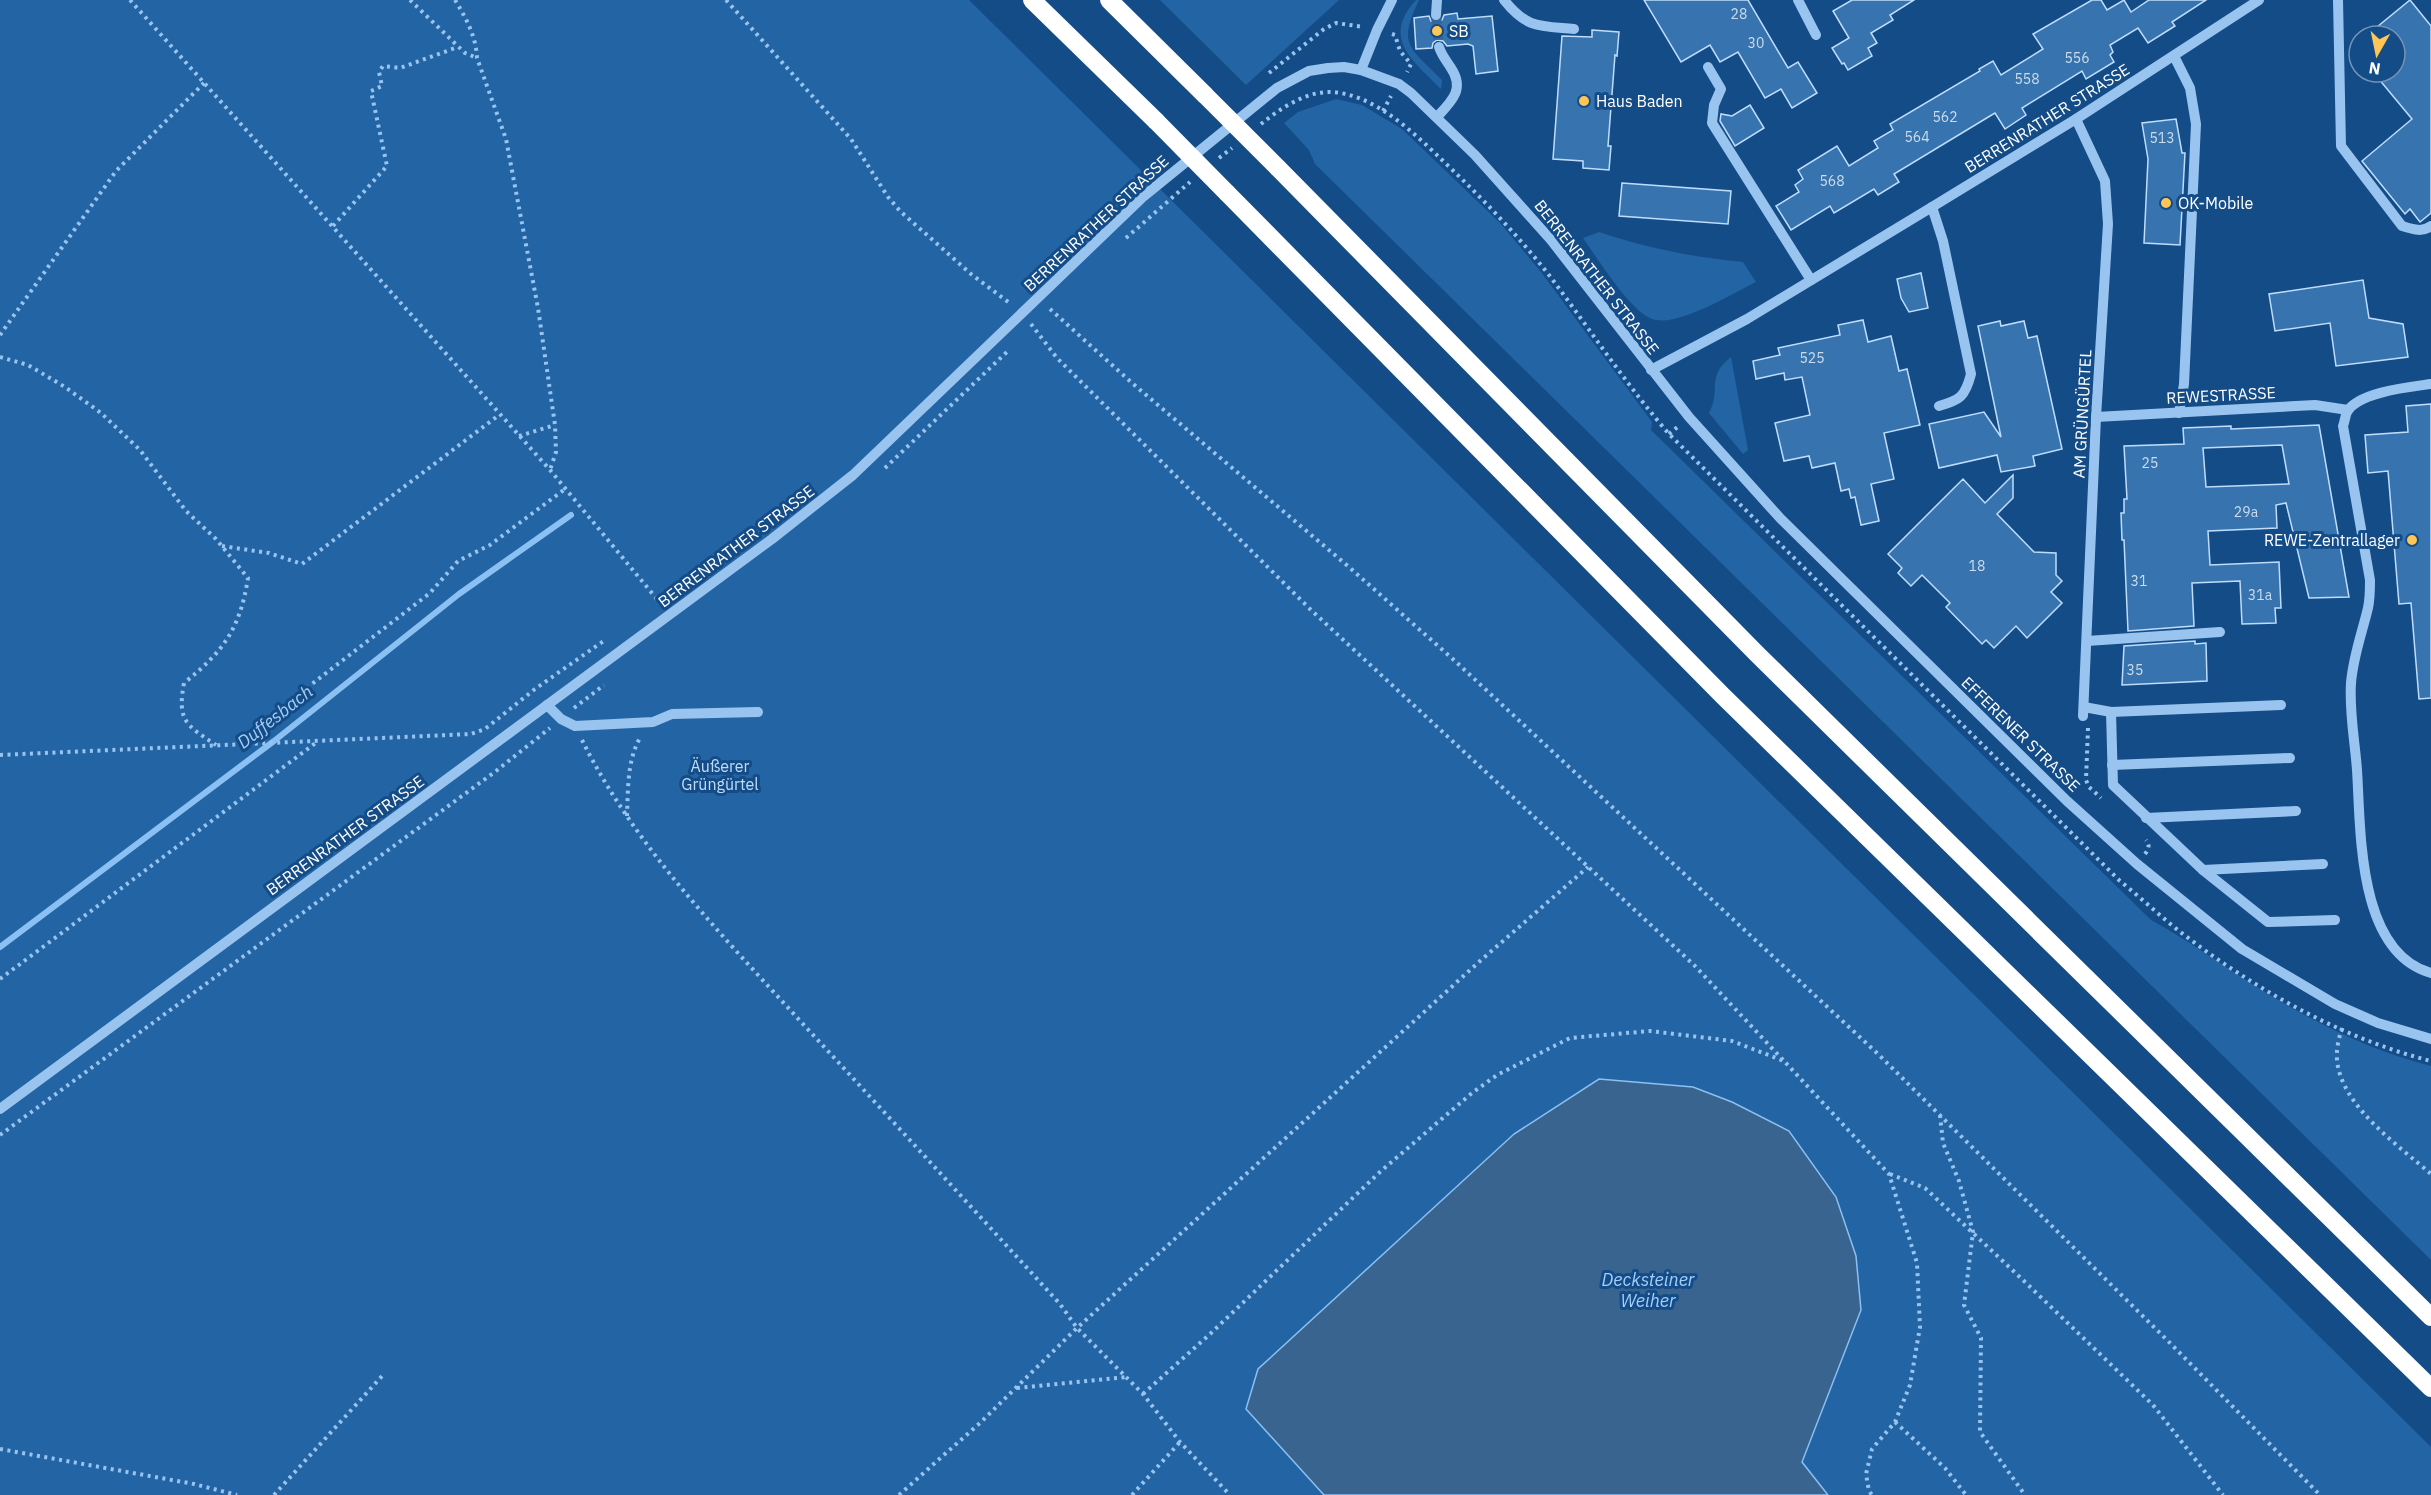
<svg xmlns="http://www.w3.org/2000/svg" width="2431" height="1495" viewBox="0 0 2431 1495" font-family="'IBM Plex Sans',sans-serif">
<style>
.green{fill:#2364a5}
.water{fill:#3a6490;stroke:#8ac0f2;stroke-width:1.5}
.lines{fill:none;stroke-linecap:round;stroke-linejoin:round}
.stream{stroke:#8ac0f2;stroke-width:6}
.building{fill:#3774af;stroke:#bfddfb;stroke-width:1.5;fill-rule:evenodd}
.minor-tunnel{stroke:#376799;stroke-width:10;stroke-dasharray:10 5;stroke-linecap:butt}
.path{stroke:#99c4ef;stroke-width:4;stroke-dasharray:3 4.5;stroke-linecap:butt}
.minor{stroke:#99c4ef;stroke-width:10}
.highway{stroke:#fff;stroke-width:18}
.highway-bridge{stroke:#fff;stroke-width:18}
.poi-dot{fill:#ffc557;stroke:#144c87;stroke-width:2}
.labels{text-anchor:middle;stroke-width:6;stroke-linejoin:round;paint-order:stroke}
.number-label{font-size:14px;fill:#cddceb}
.poi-label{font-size:16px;fill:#fff;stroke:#144c87;text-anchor:start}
.street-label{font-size:16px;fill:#fff;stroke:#144c87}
.park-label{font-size:16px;fill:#bfddfb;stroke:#144c87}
.water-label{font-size:18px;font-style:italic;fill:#a4cef7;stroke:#144c87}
</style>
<rect width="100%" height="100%" fill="#144c87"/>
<!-- green -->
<g class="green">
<polygon points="0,0 969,0 2431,1447 2431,1495 0,1495"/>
<polygon points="1160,0 1339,0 1246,85"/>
<path d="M1416,0H1419C1397,46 1410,47 1442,80L1441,89C1415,62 1380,39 1416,0Z"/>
<path d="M1336,99L1362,105L1402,129L1501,224L1541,272L1652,422L1651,430L2151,920C2186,939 2218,962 2252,984C2308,1019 2367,1050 2431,1066V1260L1315,164L1309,150L1284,123L1298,112Z"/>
<path d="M1599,232C1646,248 1693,257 1743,262L1756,282C1733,293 1677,328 1652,319C1631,312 1597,258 1583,238Z"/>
<path d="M1731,357L1748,450L1743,454L1709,413C1722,390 1705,377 1731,357Z"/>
</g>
<!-- water -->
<polygon class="water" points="1599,1079 1693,1087 1732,1102 1789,1131 1836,1197 1856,1256 1861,1310 1802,1462 1828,1495 1324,1495 1246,1409 1258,1369 1514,1134"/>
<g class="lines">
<!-- stream -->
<polyline class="stream" points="0,947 274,741 459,594 571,515"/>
</g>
<!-- building -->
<g class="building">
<polygon points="1644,0 1748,0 1788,68 1798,62 1817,93 1792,108 1781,89 1765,98 1738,52 1720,62 1710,45 1681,62"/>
<polygon points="1852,0 1914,0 1890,15 1893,20 1871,33 1877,43 1868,48 1872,56 1848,70 1844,63 1842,64 1832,48 1849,38 1833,11"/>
<polygon points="2092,0 2101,0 2107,10 2124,0 2131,12 2149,0 2206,0 2172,22 2175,26 2148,43 2138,28 2110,45 2113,52 2110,55 2114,62 2086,79 2082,71 2022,108 2026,115 2005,129 1995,113 1990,116 1894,174 1899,182 1878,195 1874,189 1834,213 1830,206 1791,230 1776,206 1799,192 1795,185 1803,179 1798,170 1837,146 1849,166 1878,148 1874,141 1893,130 1890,124 1980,71 1979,69 1993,61 2001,75 2043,49 2033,34"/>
<polygon points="2410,0 2431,26 2431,213 2420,222 2410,209 2405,214 2362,161 2412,119 2373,72 2395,72 2395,36 2366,36"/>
<polygon points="1457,13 1458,19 1492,16 1498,71 1476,74 1473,46 1468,44 1447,46 1443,41 1437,40 1433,43 1432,48 1416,49 1414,18 1429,16 1431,21 1436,22 1442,20 1444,15"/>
<polygon points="1592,30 1619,32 1617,56 1615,55 1608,146 1611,146 1609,170 1583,168 1583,161 1553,159 1562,36 1592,37"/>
<polygon points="1750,105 1764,128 1735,146 1720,121 1721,114 1732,116"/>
<polygon points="2176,119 2182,153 2185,153 2180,245 2144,243 2148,159 2142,123"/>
<polygon points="1622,183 1731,191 1728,224 1619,216"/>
<polygon points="1921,273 1928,308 1909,312 1901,298 1897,279"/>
<polygon points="2363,280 2369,318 2403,324 2408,357 2336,366 2330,323 2275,331 2269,294"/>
<polygon points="1863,320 1868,342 1891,336 1899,371 1907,369 1920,425 1884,433 1894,479 1871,484 1879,521 1861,525 1855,497 1851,498 1849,489 1841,491 1835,463 1812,468 1809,456 1784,461 1775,423 1810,415 1802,377 1785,380 1784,373 1756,379 1753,361 1780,355 1778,348 1840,335 1838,325"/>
<polygon points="2000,321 2001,326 2024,321 2028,338 2037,336 2062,449 2033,456 2035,466 2001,472 1997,455 1939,468 1929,424 1984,412 2001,437 1978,326"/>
<polygon points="2431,404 2431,698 2419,699 2411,603 2399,604 2388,471 2368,473 2365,435 2408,432 2406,406"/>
<path d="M2319,425L2349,597L2309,598L2286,503L2276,505L2277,528L2208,531L2210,565L2279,562L2281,608H2275L2276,623L2242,624L2240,581L2192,583L2194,626L2128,631L2124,540H2122L2121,513H2124V499H2127L2124,446L2184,444L2183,428L2231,426V429ZM2282,445L2289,484L2206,487L2203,448Z"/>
<polygon points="2013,475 2013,498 1997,514 2034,552 2056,553 2056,575 2062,581 2051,592 2062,603 2027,638 2016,626 1994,648 1986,640 1982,644 1946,607 1950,603 1922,575 1911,586 1898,573 1902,568 1888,554 1963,479 1985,503"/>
<polygon points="2195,641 2195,644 2206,643 2207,681 2122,685 2124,646"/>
</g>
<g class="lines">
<!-- minor-tunnel -->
<polyline class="minor-tunnel" points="1436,15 1439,47"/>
<!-- path -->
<g class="path">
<polyline points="130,0 550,470 661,604"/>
<polyline points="410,0 465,53 477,58"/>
<path d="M455,0C466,18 476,36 477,58L506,139L538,308L555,425L556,452L550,470"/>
<polyline points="726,0 851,139 888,197 900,211 971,274 1011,304"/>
<polyline points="1392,34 1395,35 1400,51 1411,64 1407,72"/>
<polyline points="1269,73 1324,29 1336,23 1364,27"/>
<polyline points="1383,111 1391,96"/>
<path d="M1261,124C1280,109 1304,92 1330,92C1372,93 1412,131 1440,158C1479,195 1516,233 1549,275C1589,328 1625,383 1669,434L2120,881C2140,897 2159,915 2179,931C2253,988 2340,1038 2431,1061"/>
<polyline points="1219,158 1232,148"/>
<polyline points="333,226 387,166 371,91 382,86 379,72 383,66 400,68 458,47"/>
<polyline points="1126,238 1190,182"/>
<polyline points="1040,271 1074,239"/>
<polyline points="1050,309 1132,383 1349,567 1455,661 1878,1054 2168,1341 2320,1495"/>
<polyline points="1031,324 1057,358 1310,609 1694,965 1784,1061"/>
<polyline points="0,335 116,171 204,83"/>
<path d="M0,357L28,365L65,387L101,413L140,450L186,511L216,539L248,578C240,629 223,652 184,683C177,721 186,725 216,745"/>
<polyline points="1669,434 1680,425"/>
<polyline points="519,436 555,425"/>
<polyline points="885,468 1010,349"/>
<polyline points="222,546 269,553 302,564 499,415"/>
<polyline points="574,708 604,685"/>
<polyline points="2088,728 2086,780 2089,787 2101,798"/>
<path d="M582,740C635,847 722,935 802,1023C888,1116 974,1210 1060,1304L1077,1328L1143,1394L1180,1442L1230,1495"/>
<polyline points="246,744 308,687 430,593 458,561 490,545 565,489"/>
<polyline points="0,755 471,734 485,729 535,689 605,640"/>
<path d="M627,816C628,791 627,760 640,738"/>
<path d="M2145,854C2149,849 2150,845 2146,840"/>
<polyline points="0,979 317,742"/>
<path d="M2342,1028C2339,1038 2336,1049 2337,1060C2341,1106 2399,1146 2431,1174"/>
<polyline points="1940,1115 1943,1143 1959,1181 1973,1232 1964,1305 1981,1338 1980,1432 2025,1495"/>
<polyline points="0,1135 496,771 550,728"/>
<polyline points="1890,1174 1925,1188 2024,1281 2153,1405 2223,1495"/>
<polyline points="1017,1388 1126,1377"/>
<polyline points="1143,1394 1209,1335 1381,1171 1472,1093 1497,1075 1570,1038 1650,1031 1732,1041 1784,1061 1889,1174 1917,1263 1920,1327 1910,1385 1895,1422 1872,1449 1866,1474 1869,1491 1872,1495"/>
<polyline points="1895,1422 1945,1468 1966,1495"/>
<polyline points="0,1449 194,1484 237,1495"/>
<polyline points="274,1495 383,1375"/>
<polyline points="899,1495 981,1422 1077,1328 1480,961 1588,867"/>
<polyline points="1132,1495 1180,1442"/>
</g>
<!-- minor -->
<g class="minor">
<path d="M1504,0C1527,29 1540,26 1574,29"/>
<polyline points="1798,0 1816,35"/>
<path d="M2338,0L2341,146L2402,226C2412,229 2422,233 2431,226"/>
<polyline points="1436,15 1437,0"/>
<polyline points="2174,56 2190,88 2196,124 2184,384 2179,413"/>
<polyline points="1708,67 1721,89 1714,105 1712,123 1811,280"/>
<polyline points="1361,70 1377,30 1392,0"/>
<path d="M1437,117C1452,101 1465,89 1451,68C1446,60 1442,56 1439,47"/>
<polyline points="2076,119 2105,181 2108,224 2096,417 2083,716"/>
<path d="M1932,207L1943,241L1971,374C1965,397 1960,400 1939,406"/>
<polyline points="1651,370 1747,319 1932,207 2076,119 2259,0"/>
<path d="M2431,384C2410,387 2358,392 2347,412C2345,416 2345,421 2343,426L2370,580C2370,589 2370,599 2368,608C2362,633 2353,657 2351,683C2349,712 2355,742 2357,770C2361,831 2357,952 2431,973"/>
<polyline points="2096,417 2315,405 2348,410"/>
<polyline points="2087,641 2220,632"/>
<polyline points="547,705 561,719 575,726 653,722 672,714 758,712"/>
<polyline points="2084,707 2111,712 2281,705"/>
<polyline points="2111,712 2113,785 2203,870 2268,922 2335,920"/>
<polyline points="2112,765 2290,758"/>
<polyline points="2146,818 2296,811"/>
<polyline points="2203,870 2323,864"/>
<polyline points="0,1109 772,539 853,475 1144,196 1277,88 1309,71 1328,68 1344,67 1361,70 1399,84 1411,93 1475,155 1551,240 1689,417 1780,518 2067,801 2137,864 2242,949 2335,1004 2378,1023 2431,1039"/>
</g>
<!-- highway -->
<g class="highway">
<polyline points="1032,0 1156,121"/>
<polyline points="1109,0 1205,95"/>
<polyline points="1278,168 1758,655 2431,1317"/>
<polyline points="1227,193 1723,696 2431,1388"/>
</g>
<!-- highway-bridge -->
<g class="highway-bridge">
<polyline points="1205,95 1278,168"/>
<polyline points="1156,121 1227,193"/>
</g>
</g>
<!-- markers -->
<g class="poi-dot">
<circle cx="1437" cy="31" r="6"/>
<circle cx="1584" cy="101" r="6"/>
<circle cx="2166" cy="203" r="6"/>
<circle cx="2412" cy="540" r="6"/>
</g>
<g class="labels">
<!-- number labels -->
<g class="number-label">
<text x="1739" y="19">28</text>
<text x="1756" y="48">30</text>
<text x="2077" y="63">556</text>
<text x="2027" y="84">558</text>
<text x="1945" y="122">562</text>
<text x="1917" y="142">564</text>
<text x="2162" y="143">513</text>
<text x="1832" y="186">568</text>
<text x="1812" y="363">525</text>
<text x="2150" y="468">25</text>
<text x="2246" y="517">29a</text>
<text x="1977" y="571">18</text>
<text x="2139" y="586">31</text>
<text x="2260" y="600">31a</text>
<text x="2135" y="675">35</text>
</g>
<!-- poi labels -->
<g class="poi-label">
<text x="1449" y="37">SB</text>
<text x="1596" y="107">Haus Baden</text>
<text x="2178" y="209">OK-Mobile</text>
<text x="2400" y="546" text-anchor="end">REWE-Zentrallager</text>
</g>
<!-- street labels -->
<g class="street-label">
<text transform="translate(2047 118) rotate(-32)" y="6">BERRENRATHER STRASSE</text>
<text transform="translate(1096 223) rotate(-43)" y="6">BERRENRATHER STRASSE</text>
<text transform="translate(1597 277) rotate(52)" y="6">BERRENRATHER STRASSE</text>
<text transform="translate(2221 395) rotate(-3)" y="6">REWESTRASSE</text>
<text transform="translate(2082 414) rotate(-87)" y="6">AM GRÜNGÜRTEL</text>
<text transform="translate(736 546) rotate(-37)" y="6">BERRENRATHER STRASSE</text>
<text transform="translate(2021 734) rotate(44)" y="6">EFFERENER STRASSE</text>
<text transform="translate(345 835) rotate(-36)" y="6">BERRENRATHER STRASSE</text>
</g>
<!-- park labels -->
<g class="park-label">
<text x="720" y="772">Äußerer<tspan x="720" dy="18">Grüngürtel</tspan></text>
</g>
<!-- water labels -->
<g class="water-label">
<text transform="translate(275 717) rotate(-38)" y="6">Duffesbach</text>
<text x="1648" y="1286">Decksteiner<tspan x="1648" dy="21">Weiher</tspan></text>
</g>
</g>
<!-- north arrow -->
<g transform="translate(2377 54) rotate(189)"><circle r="28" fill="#144c87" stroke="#7294b7" stroke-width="1.5"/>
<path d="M0-4.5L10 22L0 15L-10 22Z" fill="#ffc557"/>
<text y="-9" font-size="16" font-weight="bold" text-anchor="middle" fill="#ffffff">N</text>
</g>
</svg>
